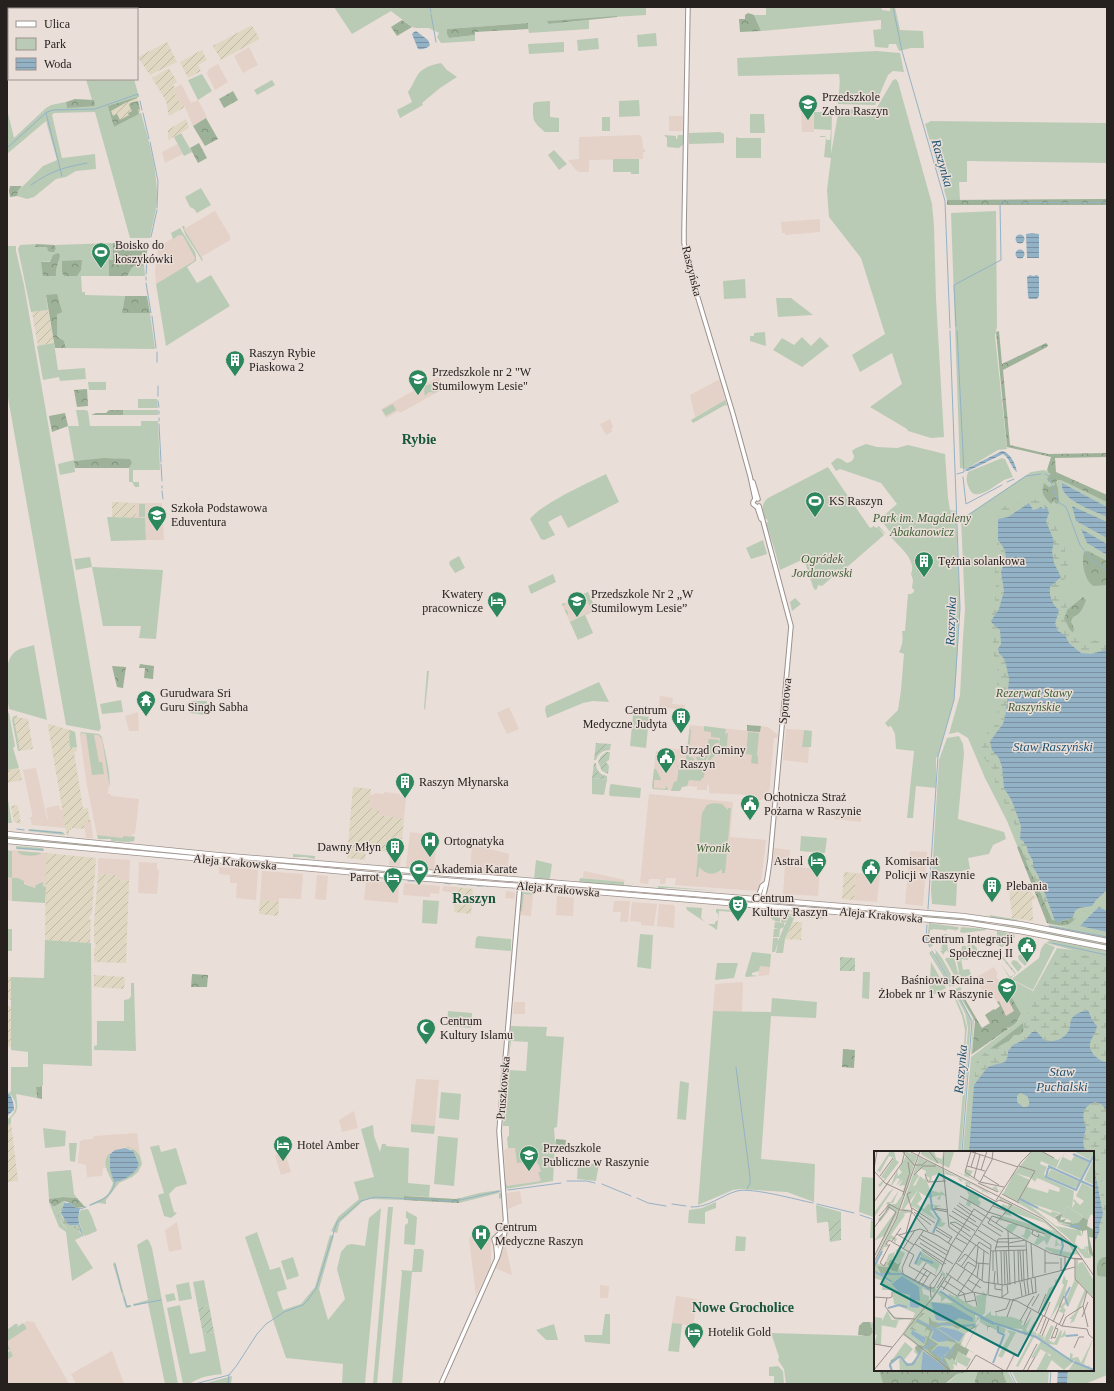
<svg xmlns="http://www.w3.org/2000/svg" width="1114" height="1391" viewBox="0 0 1114 1391" font-family="Georgia,serif">
<style>
.built{fill:#e4d1c7}
.industrial{fill:url(#industrial-furrows)}
.green{fill:#bacbb5;fill-rule:evenodd}
.forest{fill:url(#forest-crowns)}
.wetland{fill:url(#wetland-marsh)}
.garden{fill:url(#garden-furrows)}
.water{fill:url(#water-rules);fill-rule:evenodd}
.lines{fill:none;stroke-linecap:round;stroke-linejoin:round}
.stream{stroke:#94b2c6;stroke-width:1}
.minor-casing{stroke:#9c918c;stroke-width:5.5}
.major-casing{stroke:#9c918c;stroke-width:6}
.highway-casing{stroke:#9c918c;stroke-width:7}
.minor{stroke:#fff;stroke-width:3.5}
.major{stroke:#fff;stroke-width:4.5}
.highway{stroke:#fff;stroke-width:5}
.labels{text-anchor:middle;stroke-width:3;stroke-linejoin:round;paint-order:stroke}
.poi-label{font-size:12px;fill:#26211f;stroke:#eaded8;text-anchor:start}
.street-label{font-size:12px;fill:#26211f;stroke:#eaded8}
.park-label{font-size:12px;font-style:italic;fill:#3f6037;stroke:#eaded8}
.water-label{font-size:13px;font-style:italic;fill:#1f5372;stroke:#eaded8}
.quarter-label{font-size:14px;font-weight:bold;fill:#165639;stroke:#eaded8}
.inset-river{fill:none;stroke:#94b2c6;stroke-width:2}
.inset-road{fill:none;stroke:#9c928e;stroke-width:1}
.view{fill:#0f766e;fill-opacity:0.15;stroke:#0f766e;stroke-width:2}
.inset-edge{fill:none;stroke:#26211f;stroke-width:2}
</style>
<defs>
<pattern id="industrial-furrows" width="10" height="10" patternUnits="userSpaceOnUse"><rect width="10" height="10" fill="#dfd7c1"/><path d="M-1 1l2-2M0 10L10 0M9 11l2-2" fill="none" stroke="#bfb8a5"/></pattern>
<pattern id="forest-crowns" width="20" height="18" patternUnits="userSpaceOnUse"><rect width="20" height="18" fill="#9db298"/><path d="M2 6a3 3 0 1 1 6 0M12 15a3 3 0 1 1 6 0" fill="none" stroke="#80907b"/></pattern>
<pattern id="wetland-marsh" width="20" height="14" patternUnits="userSpaceOnUse"><rect width="20" height="14" fill="#bacbb5"/><path d="M1 5h8M5 5V1M11 12h8M15 12V8" fill="none" stroke="#a0ae9b"/></pattern>
<pattern id="garden-furrows" width="10" height="10" patternUnits="userSpaceOnUse"><rect width="10" height="10" fill="#bacbb5"/><path d="M-1 1l2-2M0 10L10 0M9 11l2-2" fill="none" stroke="#a0ae9b"/></pattern>
<pattern id="water-rules" width="6" height="5" patternUnits="userSpaceOnUse"><rect width="6" height="5" fill="#94b2c6"/><path d="M0 2.5h6" fill="none" stroke="#7990a0"/></pattern>
</defs>
<rect width="100%" height="100%" fill="#eaded8"/>
<!-- built -->
<g class="built">
<polygon points="249,47 258,65 243,73 234,56"/>
<polygon points="218,64 228,82 215,90 207,74 208,70"/>
<polygon points="181,84 191,103 198,100 207,117 193,126 185,107 182,106 174,92 175,88"/>
<polygon points="801,112 814,112 814,132 802,132"/>
<rect x="669" y="116" width="14" height="15"/>
<polygon points="640,135 642,138 643,149 645,149 645,152 643,152 643,159 589,160 589,172 580,172 576,170 568,160 579,159 579,137"/>
<polygon points="178,144 183,154 165,163 162,152"/>
<polygon points="215,211 230,236 230,240 201,257 184,229"/>
<polygon points="820,219 820,232 785,235 785,233 782,233 781,222"/>
<polygon points="179,235 183,236 195,257 195,261 156,284 155,271 158,249 161,245"/>
<polygon points="438,377 445,388 400,413 399,411 386,418 381,409"/>
<polygon points="720,379 725,400 695,417 690,395"/>
<polygon points="610,419 613,427 611,429 613,431 606,435 600,424"/>
<polygon points="135,503 162,503 164,540 146,540 145,518 136,518"/>
<polygon points="588,592 596,610 585,615 593,633 578,640 562,604"/>
<polygon points="660,696 673,698 672,704 685,705 684,710 659,707"/>
<polygon points="509,707 519,729 507,734 497,713"/>
<polygon points="138,712 139,731 129,731 125,716"/>
<polygon points="690,725 760,732 761,726 768,727 778,735 777,738 774,738 769,795 767,796 761,800 750,799 750,795 709,793 709,785 707,785 707,790 697,790 697,787 688,786 682,787 680,791 653,789 652,787 656,751 663,751 664,748 687,750"/>
<polygon points="786,729 804,730 802,746 809,747 808,763 783,760"/>
<polygon points="82,733 86,734 93,774 94,735 98,735 102,739 109,784 108,792 108,794 111,794 111,796 139,799 135,834 132,834 132,837 123,838 97,835 87,786 80,736"/>
<polygon points="36,768 47,819 48,819 46,808 59,805 60,810 63,809 66,828 32,825 30,817 32,817 32,813 23,770"/>
<polygon points="385,792 400,794 400,796 406,797 404,819 379,815 369,808 370,795 373,795 375,793 383,794"/>
<polygon points="649,794 733,802 730,837 766,840 762,875 758,891 675,885 676,878 666,878 665,884 660,884 660,879 649,879 648,884 640,883"/>
<polygon points="835,812 861,814 861,822 834,819"/>
<polygon points="91,821 93,838 86,838 84,822"/>
<polygon points="410,832 437,836 434,870 406,867"/>
<polygon points="472,844 509,854 507,877 495,876 495,874 470,873"/>
<polygon points="774,848 790,850 789,864 773,863"/>
<polygon points="12,850 46,853 46,887 43,886 43,882 35,888 12,878 12,901 7,900 7,877 12,878"/>
<polygon points="910,851 927,852 923,906 905,904"/>
<polygon points="390,853 401,854 400,866 389,865"/>
<polygon points="100,858 130,860 129,881 117,880 117,875 98,874 98,859"/>
<polygon points="139,862 157,863 157,869 159,870 157,894 138,893"/>
<polygon points="785,866 820,869 818,896 783,894"/>
<polygon points="219,867 258,870 256,900 236,898 237,883 230,883 230,875 219,874"/>
<polygon points="262,871 303,874 301,899 279,898 279,902 260,900"/>
<polygon points="584,871 625,880 624,882 583,878"/>
<polygon points="856,873 880,875 877,902 854,900"/>
<polygon points="317,875 328,876 326,900 315,899"/>
<polygon points="366,880 399,883 398,903 364,900"/>
<polygon points="404,883 440,886 439,894 430,893 430,897 403,895"/>
<polygon points="443,886 456,887 455,893 442,891"/>
<polygon points="506,891 513,892 515,893 514,899 505,898"/>
<polygon points="524,894 533,895 531,916 521,915 519,917 519,909 522,911"/>
<polygon points="557,896 574,898 573,916 556,915"/>
<polygon points="614,901 630,901 628,922 620,922 621,912 613,912"/>
<polygon points="632,902 657,904 654,926 641,925 641,922 630,921"/>
<polygon points="659,904 674,905 675,908 674,928 657,926"/>
<polygon points="760,966 770,967 769,975 758,976"/>
<polygon points="994,967 998,974 996,976 1000,982 1001,983 1003,982 1006,988 1004,990 1006,993 1008,991 1021,1014 1016,1023 1009,1028 1007,1027 1008,1029 995,1038 982,1028 990,1023 985,1015 994,1009 995,1010 1000,1006 994,997 981,989 975,978"/>
<polygon points="743,982 742,1012 713,1011 715,984"/>
<polygon points="514,1002 525,1002 525,1014 513,1014"/>
<polygon points="416,1079 439,1080 435,1126 411,1124"/>
<polygon points="354,1111 358,1128 342,1132 339,1120"/>
<polygon points="137,1133 140,1156 135,1150 126,1147 115,1150 110,1153 106,1159 106,1168 103,1168 102,1176 87,1177 86,1165 78,1163 80,1142 82,1140 93,1139 94,1136"/>
<polygon points="554,1145 553,1179 506,1186 504,1150 508,1148"/>
<polygon points="284,1150 291,1172 281,1175 275,1156"/>
<polygon points="520,1191 522,1203 508,1209 507,1193"/>
<polygon points="177,1222 182,1249 169,1252 165,1230"/>
<polygon points="491,1232 491,1264 476,1296 469,1238"/>
<polygon points="504,1247 506,1247 512,1275 495,1268"/>
<polygon points="600,1285 609,1286 608,1298 600,1298"/>
<polygon points="676,1296 697,1299 693,1326 672,1323"/>
<polygon points="27,1321 34,1322 69,1384 7,1384 7,1359 13,1356 7,1343 7,1339"/>
<polygon points="112,1351 124,1384 76,1384 71,1374"/>
</g>
<!-- industrial -->
<g class="industrial">
<polygon points="250,26 253,27 259,38 258,40 221,60 213,46"/>
<polygon points="167,42 177,62 150,75 140,60 139,60 138,57"/>
<polygon points="202,50 207,60 198,65 201,71 188,78 180,62"/>
<polygon points="169,68 177,82 173,85 175,88 174,92 182,106 185,107 169,116 166,101 152,78"/>
<polygon points="137,97 141,113 114,127 108,106"/>
<polygon points="186,119 189,128 168,140 168,130"/>
<polygon points="48,310 54,343 38,346 32,312"/>
<polygon points="112,502 135,503 136,518 112,517"/>
<polygon points="16,717 28,719 33,749 20,751 14,719"/>
<polygon points="49,724 70,730 69,737 71,748 77,747 77,751 74,752 83,809 88,808 89,818 91,821 91,822 84,822 85,829 71,828 71,830 69,830 69,836 67,836 48,726"/>
<polygon points="19,768 22,780 7,783 7,770"/>
<polygon points="353,787 371,789 369,808 379,810 379,815 404,819 402,839 393,838 390,852 369,850 369,847 366,847 365,860 347,858"/>
<polygon points="18,805 18,807 21,824 14,822 11,806"/>
<polygon points="46,853 96,858 92,913 90,915 89,919 91,920 90,943 45,940"/>
<polygon points="844,872 856,873 854,900 842,899"/>
<polygon points="98,874 117,875 117,880 129,881 126,963 94,962 94,949 96,945 94,942 94,924"/>
<polygon points="1028,884 1033,895 1035,896 1036,899 1032,900 1033,921 1012,918 1012,916 1009,890"/>
<polygon points="456,887 473,889 471,914 454,912"/>
<polygon points="260,900 279,902 278,916 259,914"/>
<polygon points="793,922 802,922 801,940 785,939"/>
<polygon points="94,975 125,977 124,989 94,987"/>
<polygon points="7,977 11,977 11,1000 7,999"/>
<polygon points="7,1006 11,1006 11,1047 7,1046"/>
<polygon points="11,1123 18,1181 7,1182 7,1127"/>
</g>
<!-- green -->
<g class="green">
<polygon points="334,7 646,7 646,15 548,21 549,24 589,20 589,29 529,33 527,23 447,29 449,38 475,35 475,41 441,43 437,37 439,33 429,28 416,28 412,27 391,11 352,34"/>
<polygon points="777,7 844,7 844,8 881,7 882,10 890,11 890,7 895,7 900,30 923,31 924,48 911,48 899,51 896,44 889,44 888,48 875,47 873,30 881,29 881,20 761,31 754,15 766,15 766,8"/>
<polygon points="656,33 657,46 638,47 637,35"/>
<polygon points="9,35 9,74 7,79 7,41"/>
<polygon points="598,38 599,49 578,51 577,40"/>
<polygon points="564,42 564,52 529,54 528,44"/>
<path d="M876,51L900,53L904,72L893,71L888,75L875,105L838,104C838,94 841,85 839,74L738,76L737,58Z"/>
<path d="M441,63L447,70L457,77L440,88L422,103L423,105L400,118L397,110L412,102L408,92C413,86 415,77 420,72C425,67 434,64 441,63Z"/>
<polygon points="202,74 212,91 198,100 188,80"/>
<path d="M86,79H134L139,97L109,106L114,127L141,113C149,142 158,171 157,201C156,213 152,226 150,238H130L95,112L54,113L52,115L62,158L95,154L96,169L76,171L66,177L56,179L34,197L27,199L17,196L18,191L43,166L57,160L46,121L7,154V109L14,138L46,108L51,105L66,102L67,108L94,100H92Z"/>
<polygon points="896,79 898,82 932,204 934,226 936,299 944,437 931,438 908,431 907,429 870,407 902,384 892,353 860,372 852,355 885,334 861,258 829,217 827,190 831,158 824,157 826,138 825,137 820,137 820,136 825,136 827,140 830,140 831,130 814,129 814,112 832,112 831,154 838,114 841,110 872,108 872,116 893,80"/>
<polygon points="272,80 275,85 257,95 254,90"/>
<polygon points="639,100 640,116 619,117 619,101"/>
<path d="M550,101V117L559,118V132H545C532,121 533,121 533,104L535,102Z"/>
<polygon points="750,114 764,114 765,133 750,133"/>
<rect x="602" y="117" width="8" height="14"/>
<polygon points="931,121 1107,123 1107,163 967,161 967,182 959,182 960,200 947,200 925,124"/>
<polygon points="720,132 724,134 724,143 689,144 689,133"/>
<polygon points="181,133 192,152 184,156 174,137"/>
<polygon points="664,135 676,136 676,139 677,139 678,135 683,135 683,145 679,148 667,147 667,138"/>
<polygon points="736,137 739,138 761,138 761,158 736,158"/>
<polygon points="554,150 567,164 559,170 548,155"/>
<polygon points="613,159 639,159 639,174 631,174 631,172 613,172"/>
<polygon points="201,188 211,205 197,213 194,209 190,207 185,197"/>
<polygon points="996,211 997,326 995,336 1007,449 998,450 966,469 960,468 951,213"/>
<polygon points="182,226 184,226 185,228 184,229 203,260 202,261 198,254 186,236"/>
<polygon points="180,228 195,252 196,256 196,261 187,267 197,283 211,275 230,306 166,346 156,284 194,261 195,258 183,236 179,235 173,239 171,233"/>
<path d="M113,243V260H109V276H81L82,292H85V295L125,296L122,313H150L155,349L66,348C66,342 62,339 57,336V314L62,311L58,298L46,295L48,310L31,312L18,249L20,245L36,244L35,247L43,246L56,248L54,245ZM59,261L57,265L55,272L41,262Z"/>
<polygon points="7,246 16,246 16,251 24,285 101,728 99,731 66,725 7,392"/>
<polygon points="144,265 145,276 127,276 133,266 140,267"/>
<polygon points="745,279 746,298 724,299 723,281"/>
<polygon points="776,298 791,298 813,315 778,317"/>
<polygon points="765,332 766,346 750,341 750,336 754,336 754,333"/>
<polygon points="802,337 811,346 820,337 829,346 802,367 773,350 782,338 794,345"/>
<polygon points="54,343 58,370 85,368 86,379 60,381 59,377 43,380 37,346"/>
<polygon points="88,382 106,382 106,390 89,390"/>
<path d="M438,383L440,387C438,393 434,393 429,392L425,396L424,391L425,386L431,384L435,385Z"/>
<polygon points="138,399 157,399 158,408 138,408"/>
<polygon points="725,399 727,406 725,405 693,423 691,420 725,400"/>
<polygon points="393,404 396,410 386,416 382,410"/>
<polygon points="76,410 85,410 88,411 90,426 141,426 141,421 158,421 160,470 133,470 133,482 139,482 139,487 135,487 132,482 129,482 129,468 132,463 115,458 74,461 75,472 60,475 58,464 74,460 68,426 79,426"/>
<rect x="123" y="410" width="35" height="5"/>
<path d="M866,444L877,447L897,448L908,445L945,454L948,498L950,510L956,511L960,607L956,680L954,700L938,756L936,758V788L916,786L913,818H907L914,751L896,749L895,734L891,726L888,727L885,723L898,710L901,690L904,654L899,652C903,644 903,640 902,631H905L908,594H911L914,592V590L912,588L913,580L911,574C917,559 898,546 889,535L891,533L880,519L897,504L881,483L840,469L836,471L831,463L837,458L841,459L847,463C851,462 854,460 854,456L852,451L856,448Z"/>
<path d="M1002,458L1005,459L1013,477C1010,478 1006,479 1004,480C995,485 975,504 969,488C966,481 966,478 968,472Z"/>
<path d="M828,467L870,528L874,526L876,528L879,526L885,533V534L878,527L884,535L838,575L836,574L822,586L818,585L817,589L815,590L813,587L804,559L780,570L775,551L766,523L768,522L767,519H765C763,511 760,504 768,498Z"/>
<polygon points="1044,470 1107,495 1107,939 1049,927 1049,925 1071,928 1049,924 1007,821 985,778 968,738 958,732 949,734 960,695 963,638 965,609 961,519 1031,472"/>
<path d="M606,474L619,502L568,528L561,515L548,522L555,535L544,540L541,539L530,519C541,504 588,483 606,474Z"/>
<rect x="139" y="504" width="6" height="13"/>
<polygon points="161,511 163,511 162,525 156,525 155,523 155,518 162,518"/>
<polygon points="107,517 145,518 146,540 111,541"/>
<polygon points="763,540 767,554 751,559 746,548"/>
<polygon points="459,556 465,568 455,573 449,564 450,561"/>
<polygon points="90,557 92,567 163,570 156,639 139,638 141,626 103,626 92,567 76,570 74,559"/>
<polygon points="553,574 556,582 531,594 528,586"/>
<polygon points="588,592 596,610 585,615 593,633 580,639 579,637 579,639 578,640 562,604 564,603 565,605 563,606 565,610 567,610 568,614 567,615 570,622 592,611 585,595 576,597"/>
<polygon points="795,598 801,604 792,611 790,602"/>
<path d="M34,645L47,720L9,709C7,694 1,661 16,651C20,648 29,647 34,645Z"/>
<polygon points="427,671 429,671 425,710 424,708"/>
<polygon points="599,682 609,702 593,701 583,703 547,718 545,710 546,706"/>
<polygon points="121,700 123,712 102,714 100,704"/>
<polygon points="192,701 207,701 206,715 190,713"/>
<polygon points="7,712 9,713 15,746 13,748 19,768 7,770"/>
<polygon points="17,715 17,717 14,719 20,751 18,751 12,720 13,717"/>
<polygon points="633,715 649,717 646,748 630,746"/>
<polygon points="690,725 690,729 691,729 689,757 694,758 693,761 690,760 690,762 695,764 706,764 710,755 719,749 720,738 711,737 711,732 704,731 704,726 726,729 725,734 728,733 726,756 715,755 711,759 710,769 705,768 704,777 701,779 701,781 689,780 687,786 682,787 680,791 671,791 674,782 677,781 679,767 676,766 685,767"/>
<polygon points="70,730 75,732 77,747 70,748 69,737"/>
<polygon points="804,730 812,731 811,747 802,747"/>
<path d="M81,732L99,734L102,737C104,748 112,778 109,787V784L102,739L98,735H94L99,762H102L104,774L92,775L86,734L82,733L80,736Z"/>
<polygon points="748,732 759,733 757,755 758,756 758,764 751,763 752,755 746,754"/>
<polygon points="959,736 963,744 964,754 958,819 1004,832 1006,839 993,845 989,854 968,858 970,869 962,871 957,882 956,906 932,904 931,890 939,760 947,738"/>
<path d="M709,739L719,740V743H717L714,744L716,748L718,749C713,754 708,754 705,762H698L696,757H704Z"/>
<polygon points="654,769 656,769 661,779 661,780 654,780 654,788 665,789 666,786 667,787 668,790 653,789 652,787"/>
<polygon points="592,778 607,780 604,795 592,794"/>
<polygon points="611,784 641,788 640,798 610,796 609,794 610,786"/>
<polygon points="7,793 12,823 7,823"/>
<path d="M714,803L722,804L728,810V808H731L725,873H722V869C714,876 706,875 699,867L698,877H696L702,813L707,805Z"/>
<polygon points="30,829 63,832 65,835 28,831"/>
<polygon points="97,835 123,838 123,836 132,837 132,836 135,837 134,841 128,842 111,841 111,839 98,839"/>
<polygon points="801,836 827,838 825,853 800,851"/>
<polygon points="7,837 130,849 7,840"/>
<polygon points="16,846 43,848 44,851 16,849"/>
<polygon points="7,850 12,851 12,878 18,878 24,881 24,884 35,888 36,885 43,882 43,886 46,887 45,903 12,901 12,878 7,877"/>
<path d="M17,851L42,853C35,857 27,856 20,854Z"/>
<polygon points="293,854 315,856 315,859 305,857 293,857"/>
<polygon points="536,860 552,864 550,878 548,880 534,879"/>
<polygon points="580,878 624,882 624,885 632,885 633,883 633,884 631,886 577,883 579,882"/>
<polygon points="658,886 719,891 669,888 658,889"/>
<polygon points="521,892 533,893 533,895 524,894 522,912 519,909"/>
<polygon points="423,900 439,901 437,924 422,923"/>
<polygon points="810,906 986,921 986,923 810,907"/>
<polygon points="686,907 702,908 701,918 705,922 687,910"/>
<polygon points="716,909 733,910 733,912 719,911 717,930 708,924 715,924 715,922 718,920 718,914 716,912"/>
<polygon points="771,912 778,913 778,915 781,915 781,913 783,913 783,915 784,914 790,914 786,922 784,923 784,926 791,914 794,914 793,918 794,914 797,916 797,915 822,917 823,919 795,916 785,939 783,953 776,953 778,942 775,952 772,952 773,938 778,938 778,941 784,927 780,929 779,937 773,937 774,929 779,929 774,928 775,922 784,923 781,922 782,917 780,917 780,922 775,921 771,918"/>
<polygon points="990,915 1019,920 1018,921 990,918"/>
<polygon points="929,923 958,927 959,929 956,930 956,932 955,930 947,929 946,931 944,930 933,929 932,930 930,930 929,941 930,943 932,942 933,945 931,947 927,939"/>
<polygon points="1003,924 1107,944 1107,946 1003,925"/>
<polygon points="961,927 985,929 987,930 963,933 960,932"/>
<rect x="7" y="929" width="5" height="22"/>
<polygon points="997,931 1014,934 1015,937 1002,947 999,946 997,944"/>
<polygon points="640,934 653,935 651,969 637,967"/>
<polygon points="942,934 948,934 946,935 948,950 950,951 948,952 947,950 944,953 944,955 940,951 943,950 940,948 943,947 941,946 943,944 944,935"/>
<polygon points="478,936 511,939 511,951 475,948 476,938"/>
<path d="M45,940L91,943L92,1066L43,1064V1085L42,1086H38L36,1089L37,1098L16,1094C17,1104 20,1110 11,1118V1123L7,1127V1120C9,1118 13,1115 14,1112C18,1105 14,1098 9,1093L11,1091V1067H28V1052L11,1050V977L44,978Z"/>
<polygon points="1050,940 1107,951 1107,1375 1085,1384 1067,1384 1068,1370 1093,1370 1093,1152 963,1152 971,1057 1016,1023 1021,1015 1008,991 1014,988 1010,981 1012,981 1012,983 1015,984 1016,982 1033,991 1030,997 1057,948 1073,950 1046,943"/>
<polygon points="1045,943 1055,947 1033,990 1013,980 1013,978 1039,958 1041,949"/>
<polygon points="970,945 970,953 972,954 973,951 971,945 974,945 977,948 977,955 982,955 983,958 981,956 969,958 967,946"/>
<polygon points="962,946 966,946 968,960 961,959 963,970 969,969 971,974 958,982 945,959 946,958 954,957 958,973 959,973 956,955 959,952 961,953"/>
<path d="M934,949C941,953 951,975 956,984L954,986L935,955L936,952Z"/>
<polygon points="931,951 952,985 950,987 929,953"/>
<polygon points="752,952 771,954 770,967 760,966 759,971 752,973 752,975 758,976 746,977 745,976"/>
<polygon points="1023,953 1029,961 1025,966 1019,960 1018,956"/>
<polygon points="1013,960 1017,961 1022,967 1018,972 1011,963"/>
<polygon points="931,962 946,988 929,997"/>
<polygon points="717,963 738,963 734,978 715,980"/>
<polygon points="863,972 870,972 869,999 862,998"/>
<polygon points="131,983 134,983 136,1051 94,1050 94,1046 97,1045 97,1021 124,1021 124,1000 129,999 131,996"/>
<polygon points="960,987 962,989 960,991 974,1019 972,1054 971,1055 973,1018 955,989"/>
<polygon points="955,990 971,1019 961,1152 958,1152 968,1028 965,1013 955,994 954,994 954,998 953,992"/>
<polygon points="772,998 817,1002 816,1018 771,1016 761,1159 815,1164 814,1202 787,1192 740,1189 733,1190 698,1205 713,1011 771,1012"/>
<polygon points="955,999 957,1000 963,1013 967,1027 960,1109 965,1030 962,1016"/>
<polygon points="448,1011 472,1013 471,1028 447,1026"/>
<polygon points="511,1026 547,1027 546,1036 564,1037 557,1127 554,1128 555,1142 553,1181 505,1189 505,1180 507,1186 541,1181 538,1172 541,1172 539,1165 538,1165 537,1161 517,1163 515,1148 508,1148 507,1138 509,1135 509,1126 503,1126 507,1068 508,1070 526,1071 528,1042 511,1041 508,1065"/>
<polygon points="680,1081 689,1083 686,1120 677,1119"/>
<polygon points="441,1092 461,1094 459,1120 439,1118"/>
<polygon points="411,1124 435,1126 434,1134 411,1132"/>
<polygon points="373,1125 374,1136 380,1152 382,1144 386,1144 386,1146 409,1148 408,1183 430,1185 429,1197 404,1196 404,1200 370,1199 363,1201 340,1222 337,1233 331,1231 338,1217 359,1199 354,1182 374,1177 361,1129"/>
<polygon points="43,1128 66,1131 65,1146 45,1148"/>
<polygon points="438,1136 458,1138 454,1186 434,1184"/>
<polygon points="69,1143 77,1143 75,1162 70,1161"/>
<polygon points="159,1145 161,1152 176,1148 187,1184 176,1187 169,1194 174,1212 177,1213 171,1218 164,1216 158,1195 164,1193 150,1147"/>
<path d="M128,1147L135,1150L140,1156L142,1164L138,1172L132,1177L119,1183L106,1200V1204L98,1203L90,1206L89,1205C102,1198 108,1199 113,1183C109,1174 100,1162 110,1153L117,1181C129,1175 132,1176 139,1164L131,1149L125,1148Z"/>
<polygon points="578,1163 599,1164 596,1181 577,1179"/>
<polygon points="71,1170 74,1194 77,1198 63,1197 49,1199 47,1172"/>
<polygon points="862,1177 875,1178 875,1218 868,1215 859,1212"/>
<polygon points="499,1190 499,1193 501,1193 501,1198 499,1199 499,1193 459,1203 460,1198 479,1193"/>
<path d="M49,1202C58,1209 58,1221 67,1229C75,1228 78,1230 83,1236L75,1240L93,1268L72,1281L66,1232L59,1227Z"/>
<polygon points="716,1202 716,1208 705,1212 705,1224 688,1223 689,1210 702,1208"/>
<polygon points="816,1205 841,1212 841,1220 817,1223"/>
<polygon points="388,1207 393,1207 377,1384 373,1384"/>
<polygon points="381,1208 365,1384 342,1384 343,1364 286,1358 245,1237 257,1232 270,1270 280,1267 287,1289 277,1292 283,1310 301,1304 315,1287 330,1235 334,1236 319,1289 328,1320 345,1299 337,1269 341,1252 347,1245 352,1244 365,1246 369,1218"/>
<polygon points="88,1209 92,1217 97,1231 85,1236 82,1233 82,1229 77,1218 81,1210"/>
<polygon points="406,1211 417,1217 415,1245 404,1244 405,1225 408,1223 408,1219 406,1218"/>
<polygon points="871,1220 875,1222 875,1238 870,1238"/>
<polygon points="736,1236 746,1237 745,1251 735,1251"/>
<polygon points="147,1239 149,1241 152,1248 178,1384 165,1384 148,1303 134,1306 133,1304 148,1300 137,1245"/>
<polygon points="414,1249 422,1249 424,1251 422,1272 412,1272 402,1384 392,1384 402,1272 401,1270 412,1271"/>
<polygon points="293,1257 299,1276 287,1280 281,1261"/>
<polygon points="115,1262 127,1305 131,1305 131,1307 126,1308 113,1264"/>
<polygon points="204,1280 209,1305 198,1308 193,1282"/>
<polygon points="189,1282 192,1299 179,1301 176,1285"/>
<polygon points="174,1293 176,1300 167,1302 165,1295"/>
<path d="M180,1305L190,1354L206,1351L203,1334L214,1332L222,1374C214,1375 204,1376 196,1380C190,1383 191,1384 183,1384L167,1308Z"/>
<polygon points="605,1314 610,1314 610,1344 585,1342 584,1335 602,1335"/>
<polygon points="870,1322 875,1323 875,1370 879,1370 883,1384 786,1384 784,1369 778,1360 779,1357 771,1333 870,1336 873,1332"/>
<polygon points="23,1323 26,1327 26,1329 8,1341 8,1345 13,1356 7,1360 7,1352 11,1351 7,1349 7,1330 15,1324 18,1324 17,1327"/>
<polygon points="672,1323 682,1324 679,1352 668,1351"/>
<polygon points="554,1324 558,1340 546,1340 536,1330"/>
<polygon points="778,1366 783,1371 784,1384 774,1384 774,1376 769,1376 769,1367"/>
<polygon points="966,1370 978,1370 974,1384 945,1384 950,1381 957,1374 967,1372"/>
<polygon points="1002,1370 1007,1370 1015,1384 1007,1384"/>
<polygon points="1011,1370 1049,1370 1048,1384 1018,1384"/>
<polygon points="232,1376 231,1384 203,1384"/>
</g>
<!-- forest -->
<g class="forest">
<polygon points="748,13 754,15 761,31 740,32 739,19 745,19 745,15"/>
<polygon points="617,16 617,17 549,24 547,21"/>
<polygon points="402,20 412,27 397,36 391,27"/>
<polygon points="528,23 528,29 475,32 475,35 449,38 447,34 447,29"/>
<polygon points="233,91 238,100 224,108 219,99"/>
<polygon points="137,97 137,98 125,103 111,111 113,116 117,114 120,120 129,115 128,113 132,111 129,105 130,103 138,101 140,109 138,110 139,114 114,127 108,106"/>
<polygon points="75,99 94,100 95,106 67,108 66,102"/>
<polygon points="206,118 218,139 205,146 193,126"/>
<polygon points="199,143 207,158 198,163 190,148"/>
<polygon points="10,186 22,186 18,191 17,196 10,197 9,191"/>
<polygon points="1107,199 1107,205 947,205 947,200"/>
<polygon points="113,243 149,243 144,265 140,267 133,266 127,276 109,276 109,260 113,260"/>
<polygon points="36,244 54,245 56,248 54,252 51,252 48,251 47,247 35,247"/>
<path d="M58,253L60,255C59,263 55,268 56,276H43L41,262H50L53,255Z"/>
<polygon points="82,260 81,270 77,276 64,276 62,272 62,261"/>
<polygon points="57,294 62,311 61,313 57,314 57,336 64,341 66,348 55,348 46,295"/>
<polygon points="125,296 147,296 150,313 122,313"/>
<path d="M999,331L1002,364L1046,343L1048,345L1047,347L1003,370L1010,445L1048,454L1107,453V457L1055,458L1056,472L1107,495V502L1061,480H1057L1056,482L1058,489L1059,503L1056,504L1054,501L1051,504C1043,496 1041,493 1044,483L1049,487L1055,485L1054,483L1049,482L1047,479L1051,473H1049L1047,470L1051,457L1007,447L996,332Z"/>
<polygon points="87,389 88,406 77,407 74,390"/>
<polygon points="109,410 123,410 123,415 91,415 96,413 106,413"/>
<polygon points="65,413 68,426 52,432 49,416"/>
<polygon points="104,458 130,459 132,463 129,468 75,468 74,461"/>
<path d="M1088,551L1107,561V585L1093,586C1084,579 1081,562 1084,552Z"/>
<path d="M1083,597L1086,600C1083,608 1081,614 1073,617L1071,622L1074,628L1073,633L1070,631L1064,618L1067,610Z"/>
<polygon points="140,664 154,666 153,679 144,678 145,668 139,668"/>
<polygon points="112,666 126,667 123,688 117,687"/>
<polygon points="747,725 761,726 760,732 747,731"/>
<path d="M1020,846L1052,919C1059,923 1066,921 1073,917L1074,920C1067,928 1057,925 1047,923L1017,847Z"/>
<polygon points="192,974 208,975 207,987 191,987"/>
<polygon points="1008,991 1021,1014 1016,1023 1009,1028 1007,1027 1008,1029 972,1054 975,1021 964,1001 965,999 982,1028 990,1023 985,1015 994,1009 995,1010 1000,1006 997,1002 999,1001 1006,1016 1014,1011 1005,993"/>
<polygon points="1023,1023 1024,1030 1023,1033 996,1048 990,1049"/>
<polygon points="843,1049 855,1050 854,1068 842,1067"/>
<polygon points="42,1086 42,1099 37,1098 36,1087"/>
<polygon points="556,1139 566,1140 565,1148 555,1148"/>
<polygon points="404,1196 456,1199 460,1198 459,1203 404,1200"/>
<polygon points="63,1197 77,1198 85,1207 76,1208 70,1203 64,1201 54,1207 49,1202 49,1199"/>
<path d="M1104,1257H1107V1277L1098,1276C1096,1269 1096,1260 1104,1257Z"/>
<polygon points="863,1322 870,1322 873,1332 870,1336 858,1335 859,1326"/>
<polygon points="879,1370 966,1370 968,1372 957,1374 945,1384 883,1384"/>
<polygon points="978,1370 1002,1370 1007,1384 974,1384"/>
</g>
<!-- wetland -->
<g class="wetland">
<polygon points="1031,499 1044,501 1047,507 1033,510 1029,503 1008,517 998,519 1000,510 1005,506"/>
<path d="M1049,513L1056,526L1065,547V558L1070,569V573C1067,577 1062,581 1060,586C1055,596 1067,600 1067,609C1067,612 1065,616 1064,618C1074,643 1085,638 1107,642V651L1105,650L1091,654L1081,653L1069,643L1065,635L1058,631L1055,625L1059,611C1052,605 1049,596 1050,587L1061,577L1054,563L1052,551L1054,541L1046,521Z"/>
<path d="M998,540C1010,554 1003,559 1002,575C1001,580 1004,586 1004,591C1003,603 995,612 992,623L1000,630L1001,644L998,649L999,653L1005,660L1009,679L1006,713L1003,724L996,733L992,750L999,758L1002,767L1004,788L1012,801L1021,826L1020,836L1027,847V850L1033,861L1035,871L1038,875L1055,921L1052,920L1048,911L1037,884L1029,869L1020,846V839L1011,815L995,785V777L991,767L984,758L981,742L987,733L999,721L996,701V688L999,676L992,647L994,634L989,621L994,608L996,591V583L994,577L997,556L996,548Z"/>
<path d="M1092,906L1074,920L1073,917C1078,906 1082,908 1092,906Z"/>
<path d="M1067,952L1085,955L1107,961V1063C1088,1058 1087,1046 1096,1031L1088,1010C1083,1011 1076,1013 1073,1017C1070,1021 1071,1025 1069,1029C1065,1040 1054,1042 1045,1041L1037,1032H1032L1026,1039L1013,1045L1008,1051V1056L1005,1062L990,1066L987,1068L974,1085L976,1063L978,1058L990,1049L996,1048L1009,1041L1014,1035C1024,1036 1024,1030 1023,1023L1056,960L1060,954Z"/>
<path d="M1095,1102L1101,1104L1107,1110V1152L1100,1169L1107,1212L1100,1230L1099,1227L1103,1214L1094,1173L1093,1152H1086C1082,1144 1083,1138 1086,1129C1082,1116 1081,1108 1095,1102Z"/>
<polygon points="64,1201 66,1203 64,1203 61,1215 63,1218 78,1224 79,1223 82,1229 82,1233 75,1229 67,1229 58,1217 54,1207"/>
</g>
<!-- garden -->
<g class="garden">
<path d="M596,743L611,744L610,750C603,750 598,754 596,760H594Z"/>
<polygon points="606,752 610,752 609,760 606,762 609,766 608,774 602,771 598,762 601,756"/>
<path d="M594,763H596C596,770 600,775 607,776V780L592,778Z"/>
<polygon points="840,957 855,958 855,971 840,971"/>
<polygon points="1003,957 1016,973 1010,979 1001,964 1010,977 1015,974 1002,958"/>
<polygon points="841,1220 841,1240 830,1242 828,1221"/>
<polygon points="209,1305 214,1332 203,1334 198,1308"/>
</g>
<!-- water -->
<g class="water">
<path d="M416,31L428,40L430,45C428,48 422,50 418,49L412,34L414,32Z"/>
<polygon points="1032,233 1039,234 1039,258 1027,258 1026,234"/>
<circle cx="1020" cy="239" r="4.5"/>
<circle cx="1020" cy="254" r="4.5"/>
<polygon points="1030,275 1033,276 1037,275 1039,277 1039,296 1037,299 1029,299 1028,296 1027,277"/>
<path d="M1002,451C1010,452 1016,465 1017,472C1011,468 1010,458 1003,454L968,471H965L966,469Z"/>
<path d="M1062,483L1107,507V517C1095,511 1059,500 1062,483Z"/>
<path d="M1029,503L1033,510L1037,509L1041,507L1043,509L1047,507L1049,513L1046,521L1054,541L1052,551L1054,563L1061,577L1050,587C1049,596 1052,605 1059,610L1055,624L1058,631L1065,635L1069,643L1081,653L1091,654L1105,650L1107,651V890L1096,900L1092,906L1079,908L1075,911L1073,917L1069,919L1058,922L1055,921L1038,875L1033,867V861L1028,852L1027,847L1023,841L1020,839L1021,826L1012,801L1004,788L1002,767L999,758L992,750L990,742L996,733L1003,724L1006,713L1009,679L1005,660L999,653L998,649L1001,644L1000,630L992,623L991,621L999,609L1004,591L1001,572L1006,557L1005,551L1003,547L998,540V519L1008,517Z"/>
<polygon points="1072,506 1107,522 1107,538 1076,521"/>
<polygon points="1081,529 1107,544 1107,555 1087,543"/>
<path d="M1099,907L1107,911V932L1080,926C1086,920 1092,913 1099,907Z"/>
<path d="M1088,1010L1092,1020L1097,1026C1095,1038 1084,1043 1094,1055C1098,1059 1102,1062 1107,1062V1110L1101,1104L1095,1102C1081,1107 1082,1116 1086,1129C1083,1138 1082,1144 1086,1152H969L974,1085L987,1068L990,1066L1005,1062L1008,1056V1051L1013,1045L1026,1039L1032,1032H1037L1045,1041C1054,1042 1064,1040 1069,1030C1071,1026 1069,1020 1074,1016C1077,1013 1084,1011 1088,1010ZM1020,1093C1027,1095 1030,1097 1029,1105L1027,1107H1023L1017,1102V1096Z"/>
<path d="M7,1092C12,1095 14,1104 14,1110L8,1115H7Z"/>
<path d="M125,1148L133,1151L139,1164C136,1174 123,1181 114,1182L110,1169V1154L115,1150Z"/>
<polygon points="1093,1162 1103,1214 1099,1227 1100,1230 1093,1246"/>
<polygon points="64,1203 70,1203 76,1208 80,1208 78,1218 79,1223 77,1225 69,1225 61,1214"/>
<polygon points="1058,1370 1068,1370 1067,1384 1057,1384"/>
</g>
<g class="lines">
<!-- stream -->
<g class="stream">
<polyline points="430,7 431,12"/>
<polyline points="893,7 902,51 945,201 950,328"/>
<polyline points="431,14 436,42"/>
<polyline points="140,101 142,110"/>
<polyline points="46,113 62,176"/>
<polyline points="143,113 149,139"/>
<polyline points="150,142 158,181 157,208"/>
<polyline points="7,148 47,112 53,110 95,109 138,94 138,96"/>
<path d="M31,185C53,170 62,168 87,163"/>
<polyline points="151,237 157,210"/>
<polyline points="146,274 147,259"/>
<polyline points="146,280 146,277"/>
<polyline points="146,283 151,313"/>
<polyline points="152,316 156,348"/>
<polyline points="956,326 954,285 1001,260 1000,202 1086,203 1107,202"/>
<polyline points="957,331 964,472 957,474"/>
<polyline points="157,352 157,362"/>
<polyline points="158,386 158,396"/>
<polyline points="158,401 159,407"/>
<polyline points="159,411 159,414"/>
<polyline points="159,418 159,421"/>
<polyline points="159,424 161,462"/>
<polyline points="161,464 162,481"/>
<polyline points="1045,474 1049,476 1058,502 1066,507 1080,545 1092,560 1107,570"/>
<polyline points="963,477 966,504 1002,485"/>
<polyline points="1007,482 1014,479"/>
<polyline points="162,486 162,488"/>
<polyline points="162,491 163,499"/>
<polyline points="958,522 1026,476 1041,474"/>
<polyline points="17,829 24,830"/>
<polyline points="29,830 62,833"/>
<polyline points="17,848 43,850"/>
<polyline points="408,881 418,881"/>
<polyline points="444,883 450,884"/>
<polyline points="458,884 466,885"/>
<polyline points="470,885 475,885"/>
<polyline points="477,886 483,886"/>
<polyline points="486,886 488,886"/>
<polyline points="928,909 938,756 954,700 960,608 950,331"/>
<polyline points="927,925 926,939 930,947"/>
<polyline points="1049,926 1107,937"/>
<polyline points="1052,943 1107,955"/>
<polyline points="932,951 953,986"/>
<polyline points="956,991 972,1021 962,1152"/>
<polyline points="736,1067 750,1177 750,1183 747,1189"/>
<polyline points="567,1181 587,1181 595,1183"/>
<polyline points="602,1184 631,1196"/>
<polyline points="508,1190 561,1183"/>
<polyline points="637,1198 648,1203 666,1206"/>
<polyline points="672,1204 686,1206"/>
<polyline points="817,1204 854,1213"/>
<path d="M90,1205C102,1200 112,1197 115,1182"/>
<path d="M691,1207C708,1208 722,1195 737,1191C751,1187 798,1200 813,1203"/>
<polyline points="80,1209 86,1207"/>
<polyline points="860,1215 875,1220"/>
<path d="M78,1223C81,1228 80,1232 83,1236"/>
<polyline points="115,1264 122,1292"/>
<polyline points="124,1297 127,1307 130,1306"/>
<polyline points="134,1305 161,1300"/>
<polyline points="1009,1370 1016,1384"/>
<polyline points="195,1384 229,1375 237,1365 257,1334 266,1324 284,1312 303,1305 307,1301 316,1289 337,1222 361,1201 375,1197 456,1201 500,1191"/>
<polyline points="228,1384 229,1375"/>
<polyline points="1050,1384 1051,1370"/>
</g>
<defs>
<g id="minor">
<polyline points="688,7 684,230 684,243 688,265 733,414 750,476 755,499"/>
<polyline points="753,482 758,499"/>
<polyline points="755,499 753,502 753,504 757,507"/>
<path d="M759,506L791,626L770,859C768,875 766,891 760,906"/>
<polyline points="757,507 761,519"/>
<polyline points="755,906 762,886 766,883"/>
<polyline points="497,1258 496,1246 494,1239 502,1231 505,1222"/>
<polyline points="441,1384 498,1256 501,1245 505,1241 504,1237 506,1226 499,1131 520,885"/>
</g>
<g id="major">
<polyline points="7,834 217,855 963,916 1020,924 1107,941"/>
<polyline points="7,841 390,876 572,890 968,923 1025,932 1107,948"/>
</g>
<g id="highway">
<polyline points="12,9 13,7"/>
<polyline points="7,23 9,18"/>
</g>
</defs>
<!-- minor casing -->
<use href="#minor" class="minor-casing"/>
<!-- major casing -->
<use href="#major" class="major-casing"/>
<!-- highway casing -->
<use href="#highway" class="highway-casing"/>
<!-- minor -->
<use href="#minor" class="minor"/>
<!-- major -->
<use href="#major" class="major"/>
<!-- highway -->
<use href="#highway" class="highway"/>
</g>
<!-- icons -->
<defs>
<symbol id="school-pin" viewBox="-11 -11 22 30"><path d="M0 17L-7.5 6A9.5 9.5 0 1 1 7.5 6Z" fill="#2c875d" stroke="#eaded8"/><path d="M0-5L7-2L0 1L-7-2ZM-4 1L0 2.5L4 1V4Q0 6-4 4Z" fill="#fff"/></symbol>
<symbol id="stadium-pin" viewBox="-11 -11 22 30"><path d="M0 17L-7.5 6A9.5 9.5 0 1 1 7.5 6Z" fill="#2c875d" stroke="#eaded8"/><path d="M0-5a6.5 5 0 1 0 0 10a6.5 5 0 1 0 0-10ZM-3.5-1.8h7v3.6h-7Z" fill="#fff"/></symbol>
<symbol id="building-pin" viewBox="-11 -11 22 30"><path d="M0 17L-7.5 6A9.5 9.5 0 1 1 7.5 6Z" fill="#2c875d" stroke="#eaded8"/><path d="M-4-6H4V6H1V3H-1V6H-4ZM-2.5-4.3h1.7v1.8h-1.7ZM.8-4.3h1.7v1.8H.8ZM-2.5-1h1.7V.8h-1.7ZM.8-1h1.7V.8H.8Z" fill="#fff"/></symbol>
<symbol id="hotel-pin" viewBox="-11 -11 22 30"><path d="M0 17L-7.5 6A9.5 9.5 0 1 1 7.5 6Z" fill="#2c875d" stroke="#eaded8"/><path d="M-6-4.5h1.5V1H6V5H4.5V3h-9V5H-6ZM-4 0a1.8 1.8 0 1 1 3.6 0ZM.5 0V-2.5h3Q6-2.5 6 0Z" fill="#fff"/></symbol>
<symbol id="temple-pin" viewBox="-11 -11 22 30"><path d="M0 17L-7.5 6A9.5 9.5 0 1 1 7.5 6Z" fill="#2c875d" stroke="#eaded8"/><path d="M0-6L5-2H3V0L6.5 2.5H4V6H1.5V3h-3V6H-4V2.5H-6.5L-3 0V-2H-5Z" fill="#fff"/></symbol>
<symbol id="civic-pin" viewBox="-11 -11 22 30"><path d="M0 17L-7.5 6A9.5 9.5 0 1 1 7.5 6Z" fill="#2c875d" stroke="#eaded8"/><path d="M-.6-6.5H3V-4.5H.6V-3L4-1V1h2V6H-6V1h2V-1L-.6-3ZM-1.2 2.5V6h2.4V2.5Z" fill="#fff"/></symbol>
<symbol id="hospital-pin" viewBox="-11 -11 22 30"><path d="M0 17L-7.5 6A9.5 9.5 0 1 1 7.5 6Z" fill="#2c875d" stroke="#eaded8"/><path d="M-5-5h3v3.5h4V-5h3V5h-3V1.5h-4V5h-3Z" fill="#fff"/></symbol>
<symbol id="theatre-pin" viewBox="-11 -11 22 30"><path d="M0 17L-7.5 6A9.5 9.5 0 1 1 7.5 6Z" fill="#2c875d" stroke="#eaded8"/><path d="M-5-5.5Q0-4 5-5.5V0Q5 5 0 6Q-5 5-5 0ZM-3.3-2.5H-1v1.5H-3.3ZM1-2.5H3.3v1.5H1ZM-2.8 1Q0 5.5 2.8 1Z" fill="#fff"/></symbol>
<symbol id="mosque-pin" viewBox="-11 -11 22 30"><path d="M0 17L-7.5 6A9.5 9.5 0 1 1 7.5 6Z" fill="#2c875d" stroke="#eaded8"/><path d="M3.5-4.9A6 6 0 1 0 3.5 4.9A5 5 0 1 1 3.5-4.9Z" fill="#fff"/></symbol>
</defs>
<g fill-rule="evenodd">
<use href="#school-pin" x="797" y="93" width="22" height="30"/>
<use href="#stadium-pin" x="90" y="241" width="22" height="30"/>
<use href="#building-pin" x="224" y="349" width="22" height="30"/>
<use href="#school-pin" x="407" y="368" width="22" height="30"/>
<use href="#stadium-pin" x="804" y="490" width="22" height="30"/>
<use href="#school-pin" x="146" y="504" width="22" height="30"/>
<use href="#building-pin" x="913" y="550" width="22" height="30"/>
<use href="#hotel-pin" x="486" y="590" width="22" height="30"/>
<use href="#school-pin" x="566" y="590" width="22" height="30"/>
<use href="#temple-pin" x="135" y="689" width="22" height="30"/>
<use href="#building-pin" x="670" y="706" width="22" height="30"/>
<use href="#civic-pin" x="655" y="746" width="22" height="30"/>
<use href="#building-pin" x="394" y="771" width="22" height="30"/>
<use href="#civic-pin" x="739" y="793" width="22" height="30"/>
<use href="#hospital-pin" x="419" y="830" width="22" height="30"/>
<use href="#building-pin" x="384" y="836" width="22" height="30"/>
<use href="#hotel-pin" x="806" y="850" width="22" height="30"/>
<use href="#civic-pin" x="860" y="857" width="22" height="30"/>
<use href="#stadium-pin" x="408" y="858" width="22" height="30"/>
<use href="#hotel-pin" x="382" y="866" width="22" height="30"/>
<use href="#building-pin" x="981" y="875" width="22" height="30"/>
<use href="#theatre-pin" x="727" y="894" width="22" height="30"/>
<use href="#civic-pin" x="1016" y="935" width="22" height="30"/>
<use href="#school-pin" x="996" y="976" width="22" height="30"/>
<use href="#mosque-pin" x="415" y="1017" width="22" height="30"/>
<use href="#hotel-pin" x="272" y="1134" width="22" height="30"/>
<use href="#school-pin" x="518" y="1144" width="22" height="30"/>
<use href="#hospital-pin" x="470" y="1223" width="22" height="30"/>
<use href="#hotel-pin" x="683" y="1321" width="22" height="30"/>
</g>
<g class="labels">
<!-- poi labels -->
<g class="poi-label">
<text x="822" y="101">Przedszkole<tspan x="822" dy="14">Zebra Raszyn</tspan></text>
<text x="115" y="249">Boisko do<tspan x="115" dy="14">koszykówki</tspan></text>
<text x="249" y="357">Raszyn Rybie<tspan x="249" dy="14">Piaskowa 2</tspan></text>
<text x="432" y="376">Przedszkole nr 2 "W<tspan x="432" dy="14">Stumilowym Lesie"</tspan></text>
<text x="829" y="505">KS Raszyn</text>
<text x="171" y="512">Szkoła Podstawowa<tspan x="171" dy="14">Eduventura</tspan></text>
<text x="938" y="565">Tężnia solankowa</text>
<text x="483" y="598" text-anchor="end">Kwatery<tspan x="483" dy="14">pracownicze</tspan></text>
<text x="591" y="598">Przedszkole Nr 2 „W<tspan x="591" dy="14">Stumilowym Lesie”</tspan></text>
<text x="160" y="697">Gurudwara Sri<tspan x="160" dy="14">Guru Singh Sabha</tspan></text>
<text x="667" y="714" text-anchor="end">Centrum<tspan x="667" dy="14">Medyczne Judyta</tspan></text>
<text x="680" y="754">Urząd Gminy<tspan x="680" dy="14">Raszyn</tspan></text>
<text x="419" y="786">Raszyn Młynarska</text>
<text x="764" y="801">Ochotnicza Straż<tspan x="764" dy="14">Pożarna w Raszynie</tspan></text>
<text x="444" y="845">Ortognatyka</text>
<text x="381" y="851" text-anchor="end">Dawny Młyn</text>
<text x="803" y="865" text-anchor="end">Astral</text>
<text x="885" y="865">Komisariat<tspan x="885" dy="14">Policji w Raszynie</tspan></text>
<text x="433" y="873">Akademia Karate</text>
<text x="379" y="881" text-anchor="end">Parrot</text>
<text x="1006" y="890">Plebania</text>
<text x="752" y="902">Centrum<tspan x="752" dy="14">Kultury Raszyn</tspan></text>
<text x="1013" y="943" text-anchor="end">Centrum Integracji<tspan x="1013" dy="14">Społecznej II</tspan></text>
<text x="993" y="984" text-anchor="end">Baśniowa Kraina –<tspan x="993" dy="14">Żłobek nr 1 w Raszynie</tspan></text>
<text x="440" y="1025">Centrum<tspan x="440" dy="14">Kultury Islamu</tspan></text>
<text x="297" y="1149">Hotel Amber</text>
<text x="543" y="1152">Przedszkole<tspan x="543" dy="14">Publiczne w Raszynie</tspan></text>
<text x="495" y="1231">Centrum<tspan x="495" dy="14">Medyczne Raszyn</tspan></text>
<text x="708" y="1336">Hotelik Gold</text>
</g>
<!-- street labels -->
<g class="street-label">
<text transform="translate(692 271) rotate(76)" y="4">Raszyńska</text>
<text transform="translate(785 701) rotate(-84)" y="4">Sportowa</text>
<text transform="translate(235 862) rotate(5)" y="4">Aleja Krakowska</text>
<text transform="translate(558 889) rotate(5)" y="4">Aleja Krakowska</text>
<text transform="translate(881 915) rotate(5)" y="4">Aleja Krakowska</text>
<text transform="translate(503 1088) rotate(-85)" y="4">Pruszkowska</text>
</g>
<!-- park labels -->
<g class="park-label">
<text x="922" y="522">Park im. Magdaleny<tspan x="922" dy="14">Abakanowicz</tspan></text>
<text x="822" y="563">Ogródek<tspan x="822" dy="14">Jordanowski</tspan></text>
<text x="1034" y="697">Rezerwat Stawy<tspan x="1034" dy="14">Raszyńskie</tspan></text>
<text x="713" y="852">Wronik</text>
</g>
<!-- water labels -->
<g class="water-label">
<text transform="translate(943 163) rotate(74)" y="5">Raszynka</text>
<text transform="translate(950 621) rotate(-88)" y="5">Raszynka</text>
<text x="1053" y="751">Staw Raszyński</text>
<text transform="translate(960 1069) rotate(-85)" y="5">Raszynka</text>
<text x="1062" y="1076">Staw<tspan x="1062" dy="15">Puchalski</tspan></text>
</g>
<!-- quarter labels -->
<g class="quarter-label">
<text x="419" y="444">Rybie</text>
<text x="474" y="903">Raszyn</text>
<text x="743" y="1312">Nowe Grocholice</text>
</g>
</g>
<!-- overview -->
<g transform="translate(874 1151)">
<rect width="220" height="220" fill="#eaded8"/>
<path d="M16,0H20L22,9L12,23L22,9L25,11L6,36L4,34L11,28L7,26L20,7L15,5L6,21L3,20ZM31,0L43,5L25,59L16,53H22L28,44L31,34L25,35L29,28L22,35L26,28L23,27L18,34L17,35L14,33L7,42L16,28L14,33L17,34L23,19L24,25L28,21L25,18L32,5ZM47,0H60L62,6L68,8L69,3V14L62,11L70,16L47,4L55,8L47,3ZM71,0L80,1L75,17L90,24L92,18L99,20L95,26L118,37L122,35L125,41L128,38L126,41L93,26L69,14ZM158,0H166L184,9L187,5L182,17L167,10L166,13L173,16L170,23L172,27L200,40L198,57L201,52L199,50L200,48L206,54L210,50L202,45L208,32L220,38V65L217,63L214,69L193,55L189,63L147,49L177,62L178,60L187,63L181,65L184,69L154,53L182,75L204,79L205,76L196,75L183,71L184,70L205,75L208,85L203,84L201,92L207,98H210L211,94L212,102V95L215,96L214,102L217,104V107H211L194,87L173,69L129,43L139,24L135,29L143,16L139,24ZM141,22L157,27L161,31L163,27L168,29L186,37L185,41L155,32L156,29ZM155,32L175,38L174,42L153,36ZM199,0H220V2L216,9ZM191,1L189,6L197,10L201,4L215,11L207,28L183,17ZM45,6L53,10L49,14L54,10L46,6L70,18L62,14L69,18L71,30H69L68,22L58,25L57,30H54L56,27L51,24L52,20L47,18L42,22L45,25L39,34L41,35L46,25L51,29V25L56,39L66,42L67,40L72,41L67,40L73,45L67,44L66,49L63,48L66,44L55,47L45,41L48,48L43,53L50,58L54,53L68,55L63,56V59L60,55L58,57L68,69L67,71L72,72L68,76L62,75L65,69L59,60L55,59L64,70L37,53L63,71L36,54L44,39L30,58L36,59H27ZM220,7V34L210,29ZM177,18L206,31L204,35L200,37L173,25ZM70,19L112,40L117,44L109,40L108,42V39L97,33L95,35L94,32L93,35L98,37L94,36L91,37L92,39L106,46L104,49L107,51L105,55L97,52L96,55L101,58L92,54L95,44L91,37L92,33L90,32L93,31L87,28L89,31L86,30L83,26L71,23V26ZM20,37L1,65L0,72V62L15,41ZM25,39L19,52H15L25,59L0,109L11,84L0,90L21,61L19,59L12,69L19,59L16,58L6,71L4,68L12,61L13,51H17ZM126,47L172,71L192,88L209,108L203,103L192,106L186,104V101L184,104L171,98L172,96L187,99L188,95L184,94L181,96L182,87L184,93L188,94L187,88L181,83H178L173,94L170,89L164,94L160,93L165,84L171,86L170,82H163L162,85L163,80L154,77L158,82L153,89L147,84H150L152,76L144,74L138,82L131,78L135,73H142L128,69L126,71L127,68L119,65L126,66L125,64L180,80L171,72L137,61V65L129,63L131,60L126,56L129,53L134,55L135,52L126,49ZM189,90L194,92L200,102L187,100ZM26,60L27,61V60H37V61L29,63L31,64L17,84L23,88L21,92L19,88L14,89L12,94L14,96H10L7,103L10,104H6L3,112L10,115L15,103L21,101L20,106L24,102L21,100L26,96L25,99L31,102L26,113L17,108L13,113L15,116L3,115L7,123H19L14,118L17,116L22,121L25,117L30,124L50,137L55,138L56,135L63,138L57,147L60,142L48,137L49,143L55,145V142V150L70,129V126L66,122H68L67,118L72,124L70,128L74,125L57,151L79,152L72,147L67,151V146L63,142L65,140L76,147L74,142L81,146L85,142V147L100,156L104,155L102,145L109,143L108,140L112,143L113,138L111,162L108,165L101,163L102,174L92,182L87,193L89,195L86,194L82,200L83,203L79,198L81,196L68,208L69,212L70,206L78,207L82,211L83,200L88,195L95,199L92,204L89,202V204L97,208L93,216L83,211V215L79,213L80,217L78,220L71,215L76,220H26L25,206L34,215L45,205L40,201L42,193L48,198L29,184L34,176L28,183L38,168L25,169L22,177L14,176L22,177L24,169L19,167L13,160L14,159L11,156V154L13,150L11,156L22,167H39L41,162L20,153L18,139H8L9,130L0,127V120L16,132L18,131L0,119V113ZM46,100L66,113L61,124L62,118L49,110L45,115L41,113L47,106ZM190,124L192,129H194L191,141L194,138L188,148L187,155L192,149L201,128L205,131L195,154L193,152L189,156L192,159L190,163L185,160L182,165L184,160L188,157H185V154L176,168L190,134L188,132ZM184,128L171,160L167,159L175,137L181,134V129ZM211,138L213,140L205,159L200,170L196,173L198,168H195L201,162ZM117,160V164L121,165L123,161V165L138,166L149,170L147,174H151L158,165L152,179L154,181L161,169L158,182L159,180L162,181L163,186L164,182L169,186L171,183L169,191L177,174L180,176L175,189L180,192L186,180L188,179L187,186L191,179L192,185L186,187L183,194L175,193L190,205L196,207V202L199,203L198,207L204,206L207,212L220,186L210,212L212,214L208,212L212,216L216,214L214,217L220,220H194L202,208L199,211L170,192L162,206L157,207L167,190L160,186L144,216L142,215L158,185L152,183L151,185L148,178L134,177L110,166ZM0,166L8,167L7,194L0,193L3,184L0,183ZM103,166H106L132,178L130,183L106,171V167L102,171ZM133,179L142,181L128,207L124,205L136,183ZM172,201L178,208L172,220H162Z" fill="#bacbb5" fill-rule="evenodd"/>
<path d="M189,62L186,69L192,68L190,71L204,72L209,66L214,69L213,75L220,79V87L215,86L220,107L215,102L213,79L209,80L208,85V80L183,72L196,75H200L184,70L181,66ZM17,108L24,113L27,111L23,121L17,119V117L14,119L19,123H7L3,115L15,116L13,113ZM48,162H51L44,168L55,174V165L58,170L65,172L75,171L84,175L91,173L84,178L75,173L70,174L72,176L69,174L62,177L85,193L87,191L86,194L91,197L102,176L91,182L100,175L98,173L102,175L106,172L118,176H114V181L113,175L106,172L103,175L92,196V197L97,200L101,203L95,199L92,205L84,200L81,210L78,207L76,209L70,206L77,220H72L51,201L74,219L50,196L39,214L33,215L27,206H24L17,212V220L15,215L17,209L25,204L33,212L37,213L45,204L41,197L44,194L50,195L53,187L49,184L54,186L56,180L53,178L51,182L52,176L42,171L38,176L43,180L36,178ZM59,179L74,190L82,192L68,208L57,200L64,193L55,187Z" fill="#9db298" fill-rule="evenodd"/>
<path d="M45,135L53,150L43,162L33,156L35,149L24,140L36,144V156L44,157L46,155L40,149L46,150ZM169,192L172,194L199,211L190,219L175,207L177,204L166,198Z" fill="#bacbb5"/>
<path d="M13,160L18,169L24,168L22,177L6,174Z" fill="#bacbb5"/>
<path d="M193,55L209,66L204,72L198,73L196,69L187,66ZM202,109H204V115L205,112L209,111L220,130V147L201,128ZM31,191L39,198L30,209L26,204L18,209Z" fill="#bacbb5"/>
<path d="M28,125L45,136L46,150L40,149L46,155L44,157L36,156V144L25,141L18,133ZM57,151L77,154L99,167V171L85,167L79,171L62,169ZM68,176L82,179L90,183L85,191L63,177ZM38,179L52,187L50,193L37,183ZM60,179L72,187L74,190L64,191L57,187ZM64,195L75,196L76,199L67,207L57,201ZM49,200L69,215L72,220H47Z" fill="#94b2c6"/>
<path class="inset-river" d="M199,3L217,11M174,15L220,36M177,16L174,18L172,26L202,39L220,4M56,41L58,57L65,68L59,82M146,48L164,57M196,75H205L204,79M186,104L189,95L187,86M46,107L59,112M41,113L47,101M0,116L8,100M0,120L18,131M6,123H28L55,138M66,140L92,158L120,172M194,155L191,146L196,136M14,157L25,154L33,156M106,166L120,173M43,169L63,179M120,172L162,186L199,211M62,173L79,174M88,175L101,174M57,180L60,178L75,187M64,180L81,190M192,185L204,184M50,197L59,193L54,190M26,205L33,214L39,213L48,198M70,205L67,210L72,215M71,206L75,205L80,196M200,211L220,219M119,212L130,184L124,181V175M18,220L16,213L26,205"/>
<path class="inset-road" d="M28,0L40,14H48L53,10M35,0L169,68L198,93L220,125M55,0L64,12M70,0L69,16L75,76L115,103M95,0L144,16M97,0L91,21L106,31L130,36M167,0L180,7M34,11L36,24M93,15L111,20M97,16L102,0M0,18L3,0M107,19L113,0M0,20L11,32L30,41M51,23L54,31L72,30M40,24L49,15H62M109,24L125,34M6,25L19,7M100,27L106,4M106,31L118,9L119,0M104,32L124,41M92,34L121,50M128,43L145,52M29,44L35,24M86,45L114,61M144,50L161,20L145,15M0,51L28,12L31,0M122,51L125,49L138,54L122,72M85,52L98,61M15,53L26,59L37,60M83,54L97,64M119,55L132,60M38,57L61,72M60,57L74,59M80,57L102,71M59,58L74,61M100,58L139,83L176,102L201,108H208L196,107M37,60L54,80M78,60L104,76M40,61L57,74M114,61L127,65M97,63L108,70M75,64L101,80M5,65L14,55M76,72L81,71L96,80M76,72L87,79M108,73L127,85M62,76L78,86L74,92M0,77L15,56M50,79L35,101L28,117L29,123L56,137H60L68,123M62,79L77,88M87,79L97,86M104,79L123,91H135M159,79L158,83L164,86L165,83M134,80L136,134M129,81L114,72L118,65L171,83M32,82L38,59L33,43L37,41M23,83L40,94M100,83L117,94L114,144M25,84L46,78L64,85L88,101M47,84L75,101M45,87L73,104M82,87L93,93M18,90L27,77M152,90L154,129M46,92L79,113M135,92L151,89M157,92L159,127M41,93L72,113M15,95L12,93L15,89L40,104L35,115L54,126M103,95L105,91L116,98M121,96L151,95M29,98L41,79M48,99L69,114M144,99L145,131M146,99L148,131M149,99L150,130M171,99V122M116,100L153,99M121,100L124,88L146,87M122,100L124,133M127,100L128,134M130,100L131,134M132,100L134,134M140,100L141,133M0,106L22,61L15,56V53M0,111L22,68L46,0M12,111L10,115L6,112L16,93M84,111L91,103L103,112L115,113M82,112L110,131L130,134L201,116M171,112H185M87,116L102,94M49,117L62,125M90,117L94,111L102,116M119,120V100M187,120V107M191,120V106M72,122L99,141L113,144M98,123L102,116L104,96M161,126L162,141M103,127L105,112M157,128L159,143M201,128L220,148M201,128V108M94,129L107,137M153,129L155,144M40,130L52,112M71,130L91,143M83,130L91,118M108,130L110,100M150,130L152,144M146,131L148,145M120,132L121,120M44,133L53,119M121,133V138L128,139M128,134V147M48,135L57,121M67,135L83,145M63,137L70,126M69,139L77,126M98,140L106,128M213,140L209,155L214,176M100,141L103,155M84,144L98,123M90,144L92,151L102,149M114,144L143,150L188,175L213,178M84,145L99,141M0,146L15,147L18,146V141M128,146L134,142L133,134M13,147L11,155L20,167L41,168M57,147L56,134L66,121L77,94L100,58M138,149L163,141M158,155L165,143M153,156L160,145M121,161L132,158L136,149M164,162L172,143M133,166L139,149M170,166L176,151M208,166L214,151M146,170L154,156M179,171L190,145M150,174L157,159M185,174L190,163M188,175L192,166L209,155M213,178L215,184L220,188M162,180L169,165M30,183L77,220M166,183L172,167M168,185L175,168M178,186L181,187L184,178L181,177M177,188L183,173M0,193L18,196M200,197L205,186H210M0,219L60,145L147,11L158,0M92,220L102,204L131,220M132,220L140,204M149,220L163,193M153,220L161,206"/>
<path class="view" d="M65,23L202,96L144,205L7,133Z"/>
<rect width="220" height="220" class="inset-edge"/>
</g>
<!-- border -->
<rect width="1114" height="1391" fill="none" stroke="#26211f" stroke-width="16"/>
<!-- legend -->
<rect x="8" y="8" width="130" height="72" fill="#eaded8" stroke="#9c928e"/>
<rect x="16" y="21" width="20" height="6" fill="#ffffff" stroke="#9c928e"/>
<text x="44" y="28" font-size="12" fill="#26211f">Ulica</text>
<rect x="16" y="38" width="20" height="12" fill="#bacbb5" stroke="#9c928e"/>
<text x="44" y="48" font-size="12" fill="#26211f">Park</text>
<rect x="16" y="58" width="20" height="12" fill="url(#water-rules)" stroke="#9c928e"/>
<text x="44" y="68" font-size="12" fill="#26211f">Woda</text>
</svg>
